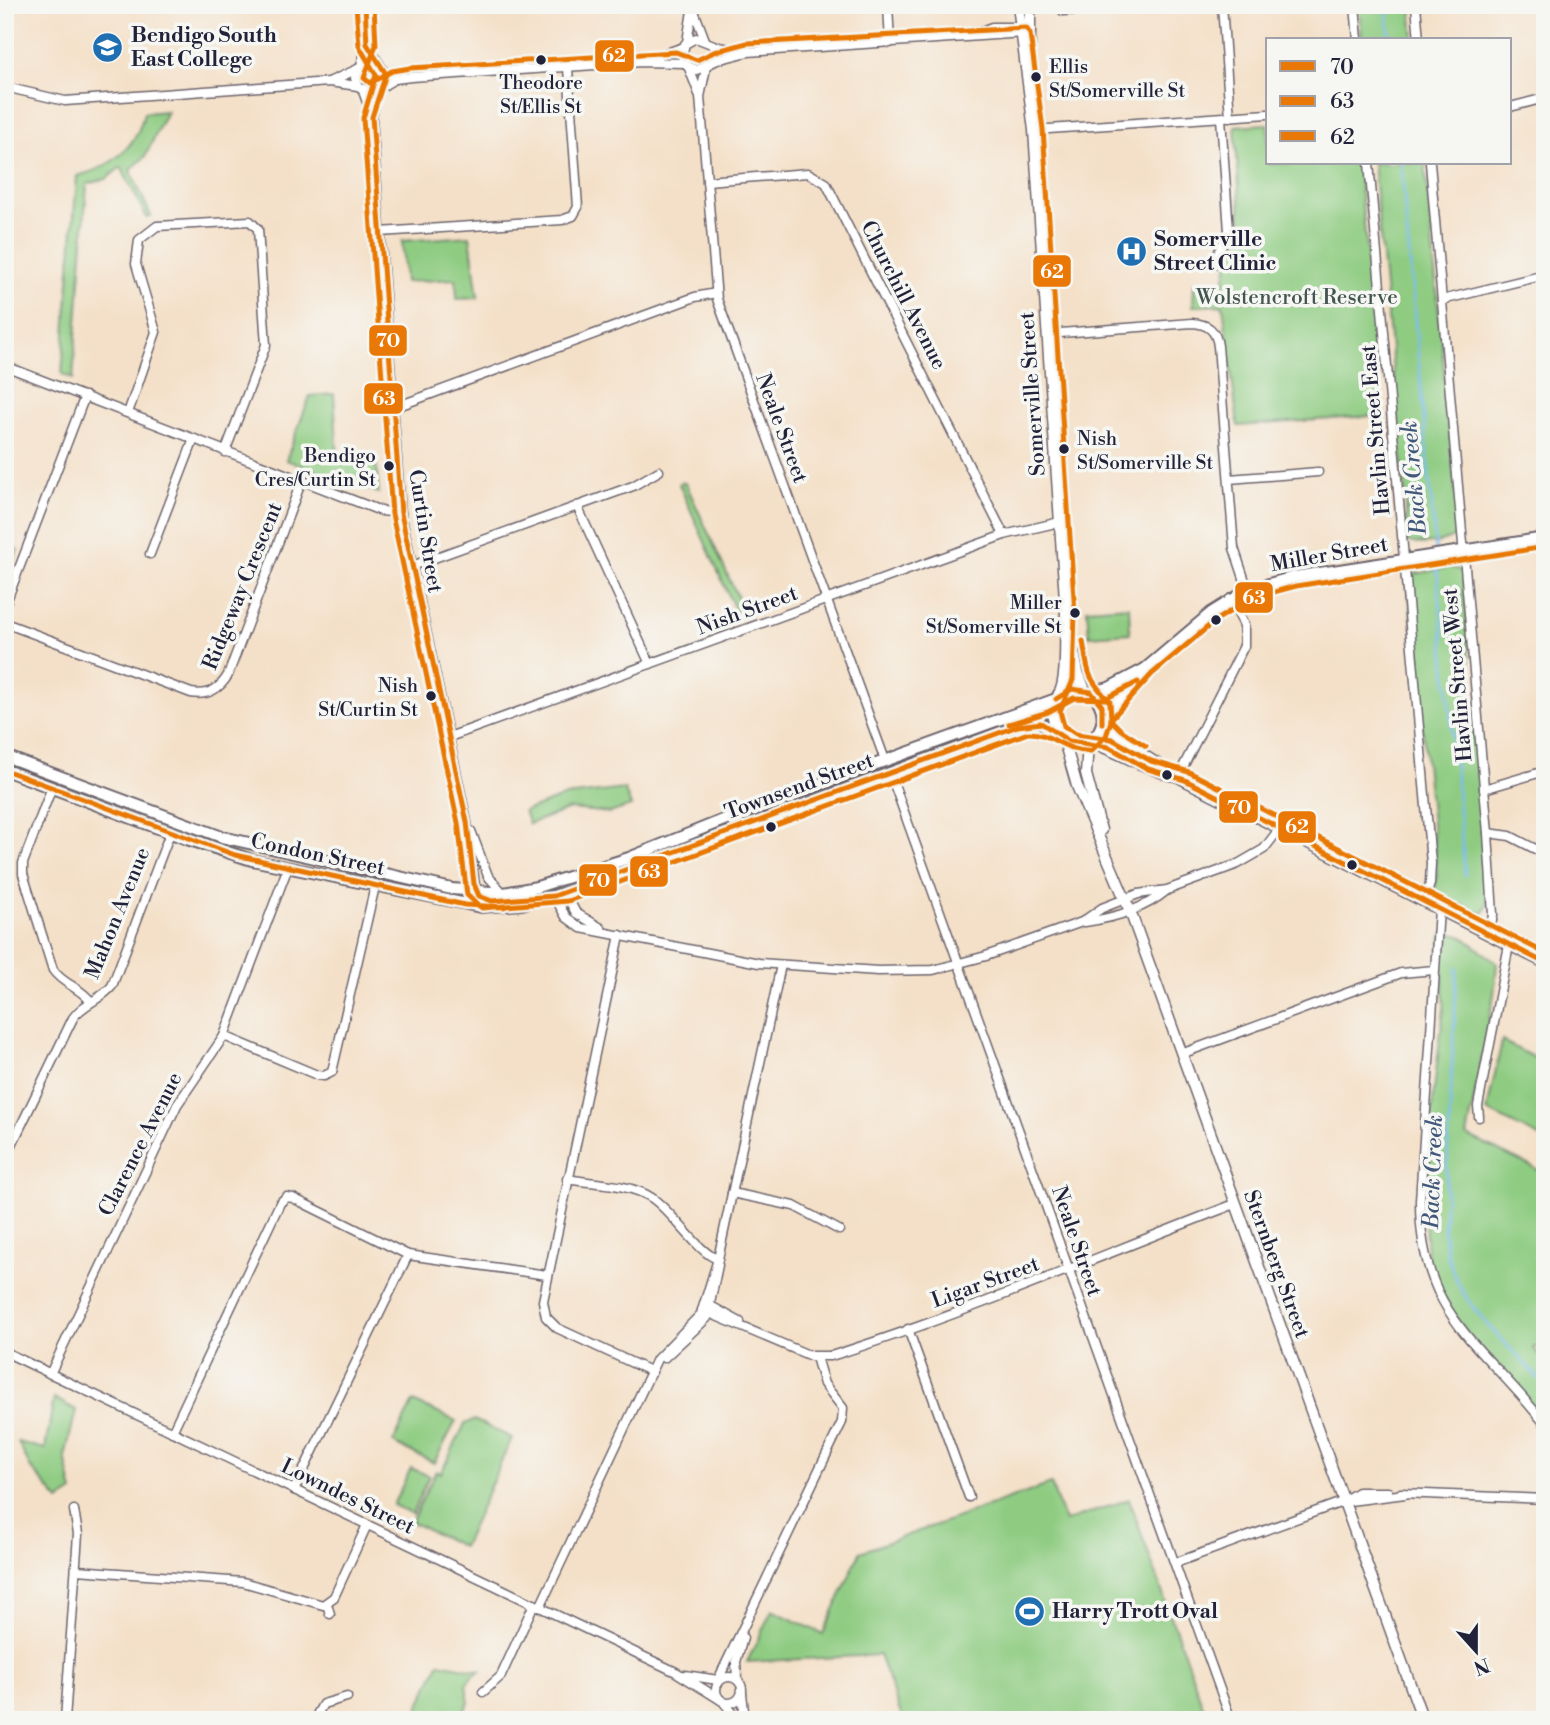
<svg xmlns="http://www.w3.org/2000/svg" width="1550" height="1725" viewBox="0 0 1550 1725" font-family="'Libre Bodoni',serif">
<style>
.green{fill:#8fcc82;stroke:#58775e;stroke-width:2}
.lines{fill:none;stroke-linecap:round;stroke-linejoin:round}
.stream{stroke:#7bbbef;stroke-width:2.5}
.minor-casing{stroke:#6c646c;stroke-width:11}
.tertiary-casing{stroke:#6c646c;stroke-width:13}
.secondary-casing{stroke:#6c646c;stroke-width:14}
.minor{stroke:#fff;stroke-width:8}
.tertiary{stroke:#fff;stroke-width:10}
.secondary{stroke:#fff;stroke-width:10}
.bus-1-casing{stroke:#f6f6f2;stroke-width:10}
.bus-2-casing{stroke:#f6f6f2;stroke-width:10}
.bus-3-casing{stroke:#f6f6f2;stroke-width:10}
.bus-1{stroke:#e97806;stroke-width:5}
.bus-2{stroke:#e97806;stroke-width:5}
.bus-3{stroke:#e97806;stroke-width:5}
.bus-dot{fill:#22223b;stroke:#f6f6f2;stroke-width:2.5}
.labels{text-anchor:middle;stroke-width:7;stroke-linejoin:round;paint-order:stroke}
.bus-label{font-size:19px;fill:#22223b;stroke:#f6f6f2;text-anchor:end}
.poi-label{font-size:21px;font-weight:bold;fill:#22223b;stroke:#f6f6f2;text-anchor:start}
.street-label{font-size:21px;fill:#22223b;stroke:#f6f6f2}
.park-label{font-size:21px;fill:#435550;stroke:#f6f6f2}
.water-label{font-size:23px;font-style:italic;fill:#41587a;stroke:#f6f6f2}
.line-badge{stroke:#f6f6f2;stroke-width:2.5}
.badge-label{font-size:19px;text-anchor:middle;font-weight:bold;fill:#fff}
</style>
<rect width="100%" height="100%" fill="#f6f6f2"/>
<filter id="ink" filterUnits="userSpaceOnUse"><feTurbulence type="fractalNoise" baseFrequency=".0143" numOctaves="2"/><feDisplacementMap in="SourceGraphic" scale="14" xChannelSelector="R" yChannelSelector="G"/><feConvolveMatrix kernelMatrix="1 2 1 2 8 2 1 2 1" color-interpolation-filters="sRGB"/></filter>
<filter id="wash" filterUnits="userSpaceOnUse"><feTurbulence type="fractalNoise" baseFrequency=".00686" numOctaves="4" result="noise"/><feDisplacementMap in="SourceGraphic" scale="28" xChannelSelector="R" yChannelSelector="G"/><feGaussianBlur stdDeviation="1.57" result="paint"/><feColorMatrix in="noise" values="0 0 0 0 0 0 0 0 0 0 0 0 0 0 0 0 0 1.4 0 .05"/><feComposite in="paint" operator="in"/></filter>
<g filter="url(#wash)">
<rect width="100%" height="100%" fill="#f4e0c8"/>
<!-- green -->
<g class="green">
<polygon points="1359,5 1411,5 1414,40 1362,40"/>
<path d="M167,111L145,157L130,170L151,216L147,218L121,167L106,179L87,184L73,379L62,374L77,176C110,168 137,148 144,113Z"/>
<polygon points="1268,124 1268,163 1358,163 1383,415 1238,426 1223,305 1193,306 1194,284 1223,287 1230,254 1242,235 1235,126"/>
<path d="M1373,163H1425L1459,531C1451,544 1419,546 1406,541V504Z"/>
<polygon points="470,236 478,298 457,299 456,279 405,282 402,241"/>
<polygon points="334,394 338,462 376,459 379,493 286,460 310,396"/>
<polygon points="682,482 686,484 743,609 736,612 679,484"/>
<polygon points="5,546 18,550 5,584"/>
<polygon points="1451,567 1462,571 1463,577 1488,904 1483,914 1455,902 1454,904 1435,892 1437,874 1408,582 1414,574"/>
<polygon points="1129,606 1130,633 1089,636 1087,609"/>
<polygon points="624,789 631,806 610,813 570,809 529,824 524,811 566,796"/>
<path d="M1445,931L1463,937L1497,963L1494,994L1467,1136L1545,1173V1343L1533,1348L1545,1361V1420C1503,1374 1456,1331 1432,1274C1414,1231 1437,1061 1444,1009C1446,991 1435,942 1445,931Z"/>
<polygon points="1502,1041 1545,1063 1545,1140 1487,1111"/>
<polygon points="54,1398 76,1410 65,1457 73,1492 59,1501 30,1467 18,1442 45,1449"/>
<polygon points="413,1402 456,1421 434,1463 393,1443"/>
<polygon points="474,1420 512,1438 463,1547 411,1522 436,1471 441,1473 465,1424"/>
<polygon points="411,1468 429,1476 412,1514 393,1505"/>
<polygon points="1051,1484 1065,1522 1129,1499 1208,1720 903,1720 879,1655 747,1662 772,1610 823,1634 860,1552"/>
<polygon points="439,1663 481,1671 471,1677 466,1685 469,1703 459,1720 413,1720"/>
</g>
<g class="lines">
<!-- stream -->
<g class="stream">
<polyline points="1386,5 1390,40"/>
<polyline points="1401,163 1436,553"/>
<polyline points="1436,560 1465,875"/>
<path d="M1457,967L1444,1230C1447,1301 1503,1336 1545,1386"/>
</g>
</g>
</g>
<g filter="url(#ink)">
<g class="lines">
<defs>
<g id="minor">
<polyline points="888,5 890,43"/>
<polyline points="1222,5 1230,117"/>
<polyline points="1355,5 1358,40"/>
<polyline points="1416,5 1419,40"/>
<polyline points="694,11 705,40"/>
<polyline points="1063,11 1132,5"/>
<polyline points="970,35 992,27 1025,27"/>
<polyline points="687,42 693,5"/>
<polyline points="367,44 380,65"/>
<polyline points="748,52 719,47 696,38 685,44 682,55 687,66 697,70 717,60 748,52 1024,33"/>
<polyline points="648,59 684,47"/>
<polyline points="361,65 367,44 365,5"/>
<polyline points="689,68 699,94"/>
<polyline points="706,68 700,97 717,299 885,760"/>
<polyline points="331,81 358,69"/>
<polyline points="385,85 386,74 380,65 367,62 358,69 355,78 358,86 370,93 395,79 411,77 642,62 685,63"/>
<polyline points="5,87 65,101 329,82 358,86"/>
<polyline points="363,91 372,117"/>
<polyline points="378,91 372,117 401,513 467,822 476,893"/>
<polyline points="1510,107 1545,98"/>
<polyline points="1034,130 1268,114"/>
<polyline points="1369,163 1431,863 1430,884 1424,902"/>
<polyline points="1430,163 1488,833 1493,915 1489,934"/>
<polyline points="707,181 808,173 826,183 1004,535"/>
<polyline points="380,232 562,220 573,216 578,207 568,68"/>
<polyline points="1212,265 1229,231 1221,118"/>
<polyline points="1442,300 1545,275"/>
<path d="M1047,334L1192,323C1208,324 1216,330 1218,346L1234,548L1248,590"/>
<polyline points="5,366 381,511 401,513"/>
<polyline points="393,408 695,297 716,293"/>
<polyline points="128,413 156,332 136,264 139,240 157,226 250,221 258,229 266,345 225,452"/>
<polyline points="1229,479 1318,472"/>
<polyline points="577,506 650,664"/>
<polyline points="150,554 194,439"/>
<polyline points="412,566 633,486 659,471"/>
<polyline points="5,605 85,396"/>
<path d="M5,623L191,693C207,696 220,689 228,675L302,480"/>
<polyline points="449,737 1004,535 1060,522"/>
<polyline points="890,773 1231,1720"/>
<polyline points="1178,777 1244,646 1244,625 1230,599"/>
<path d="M52,787L23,863V874L53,970C63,985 81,987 91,1002"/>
<polyline points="1484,789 1545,771"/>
<polyline points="471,831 488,876 503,893"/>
<polyline points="1488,833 1510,836 1545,854"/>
<polyline points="565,893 576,913 601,928"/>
<polyline points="554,896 566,917 581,928 759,963 878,971 933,970 986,956 1082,922 1102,908 1138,894 1167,890 1238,864 1264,849 1280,828"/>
<path d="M1439,909L1420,1201C1420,1317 1482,1343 1545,1424"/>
<path d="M1085,922C1114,918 1143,910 1166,891"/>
<polyline points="620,935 543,1301 546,1317 557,1328 652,1372"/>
<polyline points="224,1036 317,1075 324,1076 332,1072 375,886"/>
<polyline points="1181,1054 1401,973 1434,970"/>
<polyline points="1479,1117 1478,1106 1509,945"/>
<path d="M5,1159L73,1018C83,1003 101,1000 112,986L170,833"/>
<path d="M567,1179C593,1184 630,1183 652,1198C673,1212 700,1255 718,1259"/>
<polyline points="732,1193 794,1206 839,1230"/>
<polyline points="709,1305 740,1322"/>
<path d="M702,1310L811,1356H831C968,1313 1101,1255 1235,1204"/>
<polyline points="908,1329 969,1497"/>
<polyline points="5,1352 676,1672 721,1700"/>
<polyline points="664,1358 707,1318 718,1265"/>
<polyline points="50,1374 177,1105 224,1036 288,867"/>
<polyline points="172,1432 280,1203 286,1197 293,1198 408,1255 547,1275"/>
<polyline points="294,1490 408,1255"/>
<polyline points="1401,1493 1545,1499"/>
<polyline points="1342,1502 1358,1492 1388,1492"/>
<polyline points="1175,1563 1342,1502 1405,1494"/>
<polyline points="77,1570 243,1582 323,1605 334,1597 367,1525"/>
<polyline points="327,1604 330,1614"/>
<polyline points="540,1607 657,1359 701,1314 718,1259 781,965"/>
<polyline points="685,1675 718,1680"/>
<circle cx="729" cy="1690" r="13"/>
<polyline points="737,1679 736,1662 743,1638"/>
<polyline points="718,1680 842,1422 843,1408 824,1384 816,1357"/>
<polyline points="483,1692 501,1676 534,1604"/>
<polyline points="742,1693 745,1720"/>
<polyline points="725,1704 739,1720"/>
<polyline points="65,1720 78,1534 74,1510"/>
<polyline points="314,1720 323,1704 347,1697"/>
</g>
<g id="tertiary">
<path d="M1018,5L1034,130L1066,614C1064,636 1068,678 1059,694"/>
<polyline points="1030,5 1030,83"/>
<polyline points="1067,618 1078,673 1085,690"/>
<polyline points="1102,723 1115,737 1178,777 1545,963"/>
<polyline points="1063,737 1077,786 1130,911 1423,1720"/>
<path d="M1089,742C1119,751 1143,769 1174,776"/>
<polyline points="1088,743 1086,774 1101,830"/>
</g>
<g id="secondary">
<polyline points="1091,692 1109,688 1145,669"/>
<polyline points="1104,714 1146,668 1211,613 1248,590 1294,577 1545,538"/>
<polyline points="5,756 222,837 452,889 504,893 537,887 629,858 741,813 1056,699"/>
<path d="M5,770L187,839L252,860L481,907L522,904L565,893L1018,726L1041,723L1069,741L1088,743C1107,729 1107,708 1091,692L1072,689L1059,694L1051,711L1057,732"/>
</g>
</defs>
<!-- minor casing -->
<use href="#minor" class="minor-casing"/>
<!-- tertiary casing -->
<use href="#tertiary" class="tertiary-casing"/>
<!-- secondary casing -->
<use href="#secondary" class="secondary-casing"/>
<!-- minor -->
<use href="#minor" class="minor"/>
<!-- tertiary -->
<use href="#tertiary" class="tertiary"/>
<!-- secondary -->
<use href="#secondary" class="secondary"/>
<defs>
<g id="bus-1">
<polyline points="365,5 367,44 386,74 372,117 401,513 467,822 474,884 479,896 492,901 554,896 1018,726 1041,723 1069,741 1109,747 1148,769 1185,780 1545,963"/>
<polyline points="1056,699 1072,689 1091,692 1102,706 1102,723"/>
<polyline points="5,770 235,855 465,905 504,907"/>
</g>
<g id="bus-2">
<path d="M356,5L359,46L376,75L363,118L392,514L458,823L467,895L482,908L568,901L1028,733C1051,732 1066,753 1091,751L1106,736L1112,718L1152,674L1216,620L1252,598L1296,586L1545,547"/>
<polyline points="1009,724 1048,712 1074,698 1105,699 1138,682"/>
</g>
<g id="bus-3">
<polyline points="374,5 376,45 364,78 370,83 392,71 410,68 676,52 697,60 714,52 747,43 1026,28 1030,34 1043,129 1075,613 1073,680 1060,711 1064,726 1076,734 1112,739 1151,761 1189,772 1545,953"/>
<path d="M1083,641C1088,674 1087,677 1110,702L1111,720L1121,730L1146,746"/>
</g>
</defs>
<!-- bus-1 casing -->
<use href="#bus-1" class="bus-1-casing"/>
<!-- bus-2 casing -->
<use href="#bus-2" class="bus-2-casing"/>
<!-- bus-3 casing -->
<use href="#bus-3" class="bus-3-casing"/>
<!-- bus-1 -->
<use href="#bus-1" class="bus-1"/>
<!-- bus-2 -->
<use href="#bus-2" class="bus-2"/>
<!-- bus-3 -->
<use href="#bus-3" class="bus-3"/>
</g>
</g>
<!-- icons -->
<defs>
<symbol id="school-disc" viewBox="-11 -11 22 22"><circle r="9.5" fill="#1f6fb2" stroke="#f6f6f2"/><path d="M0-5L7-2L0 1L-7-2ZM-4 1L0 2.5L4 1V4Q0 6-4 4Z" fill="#fff"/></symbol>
<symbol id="hospital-disc" viewBox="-11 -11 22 22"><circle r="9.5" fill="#1f6fb2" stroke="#f6f6f2"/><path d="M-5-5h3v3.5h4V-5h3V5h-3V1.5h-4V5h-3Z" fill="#fff"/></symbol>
<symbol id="stadium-disc" viewBox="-11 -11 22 22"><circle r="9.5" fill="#1f6fb2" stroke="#f6f6f2"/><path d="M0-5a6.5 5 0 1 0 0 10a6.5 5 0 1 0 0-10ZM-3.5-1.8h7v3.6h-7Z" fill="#fff"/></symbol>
</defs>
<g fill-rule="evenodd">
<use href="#school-disc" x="90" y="30" width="35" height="35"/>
<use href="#hospital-disc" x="1114" y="234" width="35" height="35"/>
<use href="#stadium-disc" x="1012" y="1594" width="35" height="35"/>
</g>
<!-- markers -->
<g class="bus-dot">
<circle cx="541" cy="60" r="6"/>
<circle cx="1036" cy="77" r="6"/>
<circle cx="1064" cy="449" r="6"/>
<circle cx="389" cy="466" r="6"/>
<circle cx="1075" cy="613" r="6"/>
<circle cx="1216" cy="620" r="6"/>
<circle cx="431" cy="696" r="6"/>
<circle cx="1167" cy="775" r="6"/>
<circle cx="771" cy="827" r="6"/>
<circle cx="1352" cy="865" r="6"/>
</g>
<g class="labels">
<!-- bus labels -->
<g class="bus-label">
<text x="1049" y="73" text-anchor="start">Ellis<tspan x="1049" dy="24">St/Somerville St</tspan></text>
<text x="541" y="89" text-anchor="middle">Theodore<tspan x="541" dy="24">St/Ellis St</tspan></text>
<text x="1077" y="445" text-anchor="start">Nish<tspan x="1077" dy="24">St/Somerville St</tspan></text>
<text x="376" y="462">Bendigo<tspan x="376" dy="24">Cres/Curtin St</tspan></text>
<text x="1062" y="609">Miller<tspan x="1062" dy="24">St/Somerville St</tspan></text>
<text x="418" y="692">Nish<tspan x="418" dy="24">St/Curtin St</tspan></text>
</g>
<!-- poi labels -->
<g class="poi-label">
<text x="131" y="42">Bendigo South<tspan x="131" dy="24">East College</tspan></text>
<text x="1154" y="246">Somerville<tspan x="1154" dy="24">Street Clinic</tspan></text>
<text x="1052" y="1618">Harry Trott Oval</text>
</g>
<!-- street labels -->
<g class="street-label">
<text transform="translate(904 295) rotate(63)" y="7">Churchill Avenue</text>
<text transform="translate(1032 394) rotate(-94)" y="7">Somerville Street</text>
<text transform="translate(782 428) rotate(70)" y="7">Neale Street</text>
<text transform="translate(1375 430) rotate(-95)" y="7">Havlin Street East</text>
<text transform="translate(426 531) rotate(81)" y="7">Curtin Street</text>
<text transform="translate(1329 554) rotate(-10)" y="7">Miller Street</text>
<text transform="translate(242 586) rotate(-68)" y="7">Ridgeway Crescent</text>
<text transform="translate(747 610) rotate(-20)" y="7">Nish Street</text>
<text transform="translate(1457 675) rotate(-95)" y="7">Havlin Street West</text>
<text transform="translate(799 786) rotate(-20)" y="7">Townsend Street</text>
<text transform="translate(318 854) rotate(12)" y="7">Condon Street</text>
<text transform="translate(117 913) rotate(-68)" y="7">Mahon Avenue</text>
<text transform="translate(140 1144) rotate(-63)" y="7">Clarence Avenue</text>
<text transform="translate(1077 1241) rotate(71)" y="7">Neale Street</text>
<text transform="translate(1277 1264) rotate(70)" y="7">Sternberg Street</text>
<text transform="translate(985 1282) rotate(-20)" y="7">Ligar Street</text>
<text transform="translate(348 1496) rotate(26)" y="7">Lowndes Street</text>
</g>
<!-- park labels -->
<g class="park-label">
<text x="1297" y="304">Wolstencroft Reserve</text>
</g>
<!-- water labels -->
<g class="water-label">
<text transform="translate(1413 478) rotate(-95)" y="8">Back Creek</text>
<text transform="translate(1432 1172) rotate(-88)" y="8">Back Creek</text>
</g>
</g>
<g class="line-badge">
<rect x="594" y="39" width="41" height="34" rx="7" fill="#e97806"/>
<rect x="1032" y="254" width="40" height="34" rx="7" fill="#e97806"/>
<rect x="368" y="324" width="40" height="33" rx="7" fill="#e97806"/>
<rect x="363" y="382" width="41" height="33" rx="7" fill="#e97806"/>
<rect x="1234" y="581" width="40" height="33" rx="7" fill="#e97806"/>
<rect x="1218" y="790" width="41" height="34" rx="7" fill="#e97806"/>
<rect x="1277" y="810" width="40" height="34" rx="7" fill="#e97806"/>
<rect x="629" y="855" width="40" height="33" rx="7" fill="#e97806"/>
<rect x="578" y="863" width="40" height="34" rx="7" fill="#e97806"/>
</g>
<g class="badge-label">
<text x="614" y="62">62</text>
<text x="1052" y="278">62</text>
<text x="388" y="347">70</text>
<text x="384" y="405">63</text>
<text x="1254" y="604">63</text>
<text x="1239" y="814">70</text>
<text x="1297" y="833">62</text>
<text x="649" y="878">63</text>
<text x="598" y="887">70</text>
</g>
<!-- margin -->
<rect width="1550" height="1725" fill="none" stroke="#f6f6f2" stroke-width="28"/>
<!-- legend -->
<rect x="1266" y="38" width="245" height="126" fill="#f6f6f2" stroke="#a1a1a9" stroke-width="2"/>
<rect x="1280" y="61" width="35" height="10" fill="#e97806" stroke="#a1a1a9" stroke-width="2"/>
<text x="1330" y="74" font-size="21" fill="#22223b">70</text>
<rect x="1280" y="96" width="35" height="10" fill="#e97806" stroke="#a1a1a9" stroke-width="2"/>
<text x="1330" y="108" font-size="21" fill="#22223b">63</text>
<rect x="1280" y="131" width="35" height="10" fill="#e97806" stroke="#a1a1a9" stroke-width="2"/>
<text x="1330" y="144" font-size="21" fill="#22223b">62</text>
<!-- north arrow -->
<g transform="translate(1476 1651) rotate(159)" stroke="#f6f6f2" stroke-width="5" paint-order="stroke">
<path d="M0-5L12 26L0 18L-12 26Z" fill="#22223b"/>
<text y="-10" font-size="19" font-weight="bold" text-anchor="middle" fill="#22223b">N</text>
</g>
</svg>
